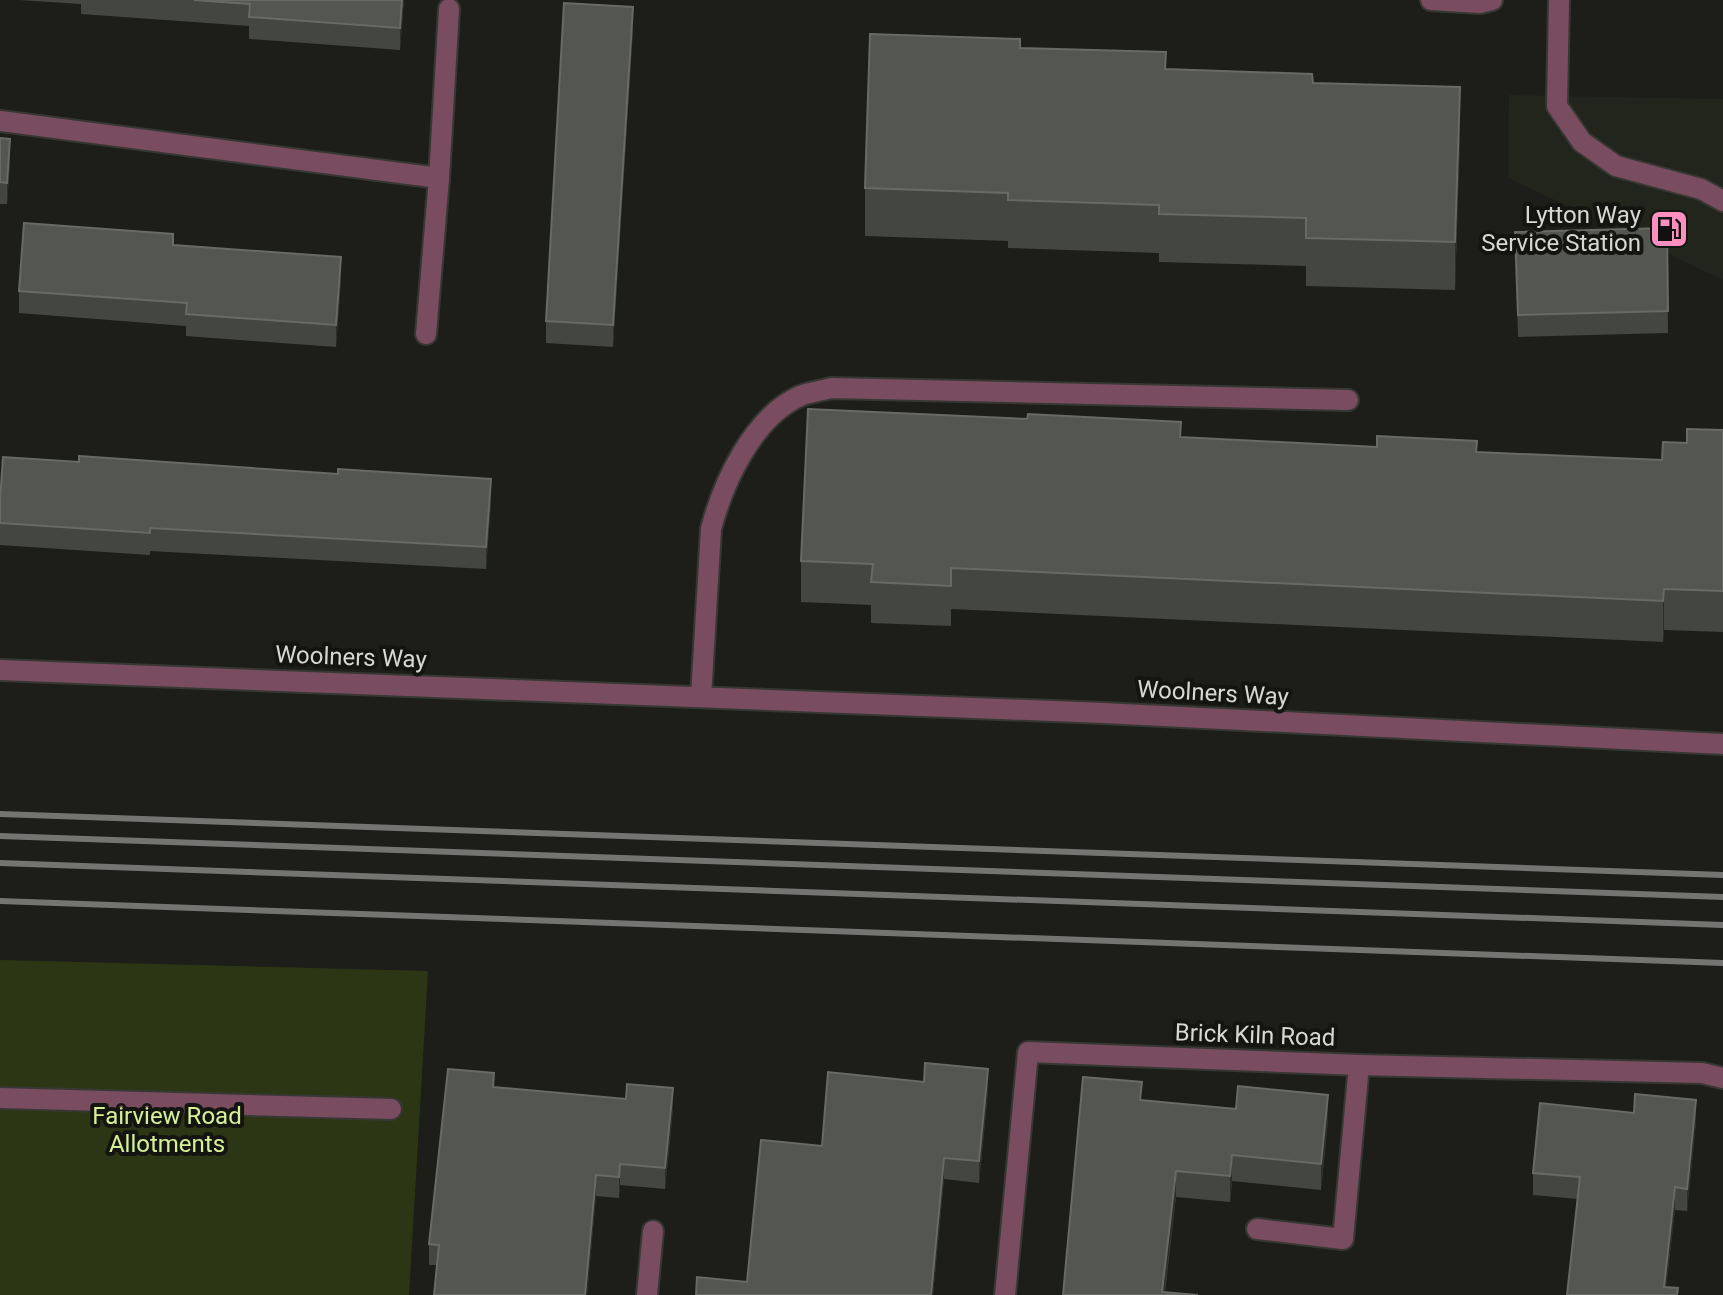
<svg xmlns="http://www.w3.org/2000/svg" width="1723" height="1295" viewBox="0 0 1723 1295" font-family="Roboto,sans-serif">
<style>
.built{fill:#22251b}
.green{fill:#2d3614}
.lines{fill:none;stroke-linecap:round;stroke-linejoin:round}
.service-casing{stroke:#373834;stroke-width:24}
.minor-casing{stroke:#373834;stroke-width:24}
.service{stroke:#794c60;stroke-width:20}
.minor{stroke:#794c60;stroke-width:20}
.rail{stroke:#747572;stroke-width:6}
.wall{fill:#444641}
.shaded-wall{fill:#2e2f2b}
.building{fill:#545651;stroke:#686a66;stroke-width:2}
.labels{text-anchor:middle;stroke-width:8;stroke-linejoin:round;paint-order:stroke}
.poi-label{font-size:24px;fill:#d7d8d5;stroke:#141511;text-anchor:end}
.street-label{font-size:24px;fill:#d7d8d5;stroke:#141511}
.park-label{font-size:24px;fill:#d7f198;stroke:#141511}
</style>
<rect width="100%" height="100%" fill="#1d1e1a"/>
<!-- built -->
<polygon class="built" points="1509,95 1723,99 1723,280 1508,178"/>
<!-- green -->
<polygon class="green" points="0,960 428,971 409,1295 0,1295"/>
<g class="lines">
<defs>
<g id="service">
<polyline points="1559,0 1557,106 1582,142 1616,166 1701,189 1723,201"/>
<polyline points="0,1098 391,1109"/>
<polyline points="1257,1229 1343,1239 1359,1065"/>
</g>
<g id="minor">
<polyline points="1431,0 1480,3 1492,0"/>
<polyline points="0,121 439,178 449,9"/>
<polyline points="426,334 439,178"/>
<polyline points="0,670 1103,713 1723,744"/>
<path d="M701,697L711,529C723,483 753,417 800,396C809,392 821,391 831,388L1348,400"/>
<polyline points="647,1295 653,1231"/>
<polyline points="1005,1295 1028,1052 1359,1065 1702,1073 1723,1078"/>
</g>
</defs>
<!-- service casing -->
<use href="#service" class="service-casing"/>
<!-- minor casing -->
<use href="#minor" class="minor-casing"/>
<!-- service -->
<use href="#service" class="service"/>
<!-- minor -->
<use href="#minor" class="minor"/>
<!-- rail -->
<g class="rail">
<polyline points="0,814 1723,875"/>
<polyline points="0,836 1723,897"/>
<polyline points="0,863 1723,925"/>
<polyline points="0,901 1723,963"/>
</g>
</g>
<!-- wall -->
<g class="wall">
<polygon points="19,0 404,0 400,50 249,39 249,26 81,14 81,4"/>
<polygon points="633,29 613,347 546,343 546,321"/>
<polygon points="1020,48 1166,69 1313,83 1460,135 1455,290 1306,286 1306,266 1159,262 1159,253 1008,248 1008,241 865,236 865,188"/>
<polygon points="0,138 10,161 7,204 0,204"/>
<polygon points="1667,228 1668,333 1518,337 1515,232"/>
<polygon points="173,245 341,279 336,347 186,336 186,326 19,313 19,291"/>
<polygon points="1723,430 1723,632 1664,630 1663,642 951,609 951,626 871,623 871,605 801,602 801,561 1181,437 1477,452 1662,460 1687,443"/>
<polygon points="0,500 491,502 486,569 150,551 150,555 0,545"/>
<polygon points="494,1087 673,1109 665,1189 620,1185 619,1198 596,1196 587,1295 434,1295 437,1265 429,1265 429,1244"/>
<polygon points="988,1091 979,1183 944,1179 933,1295 696,1295 747,1282 822,1146"/>
<polygon points="1142,1100 1328,1120 1321,1190 1232,1181 1230,1202 1176,1197 1165,1292 1063,1295"/>
<polygon points="1696,1122 1687,1211 1675,1210 1666,1287 1678,1295 1567,1295 1577,1199 1533,1195 1533,1173"/>
</g>
<!-- shaded-wall -->
<g class="shaded-wall">
<polygon points="402,0 404,0 400,50 400,28"/>
<polygon points="633,7 633,29 613,347 613,325"/>
<polygon points="1460,87 1460,135 1455,290 1455,242"/>
<polygon points="10,139 10,161 7,204 7,183"/>
<polygon points="341,257 341,279 336,347 336,325"/>
<polygon points="491,479 491,502 486,569 486,547"/>
<polygon points="1664,589 1664,630 1663,642 1663,601"/>
<polygon points="988,1069 988,1091 979,1183 979,1161"/>
<polygon points="673,1088 673,1109 665,1189 665,1168"/>
<polygon points="1328,1095 1328,1120 1321,1190 1321,1164"/>
<polygon points="1696,1100 1696,1122 1687,1211 1687,1189"/>
<polygon points="1232,1155 1232,1181 1230,1202 1230,1176"/>
<polygon points="944,1158 944,1179 933,1295 931,1295"/>
<polygon points="620,1164 620,1185 619,1198 619,1177"/>
<polygon points="1176,1171 1176,1197 1164,1295 1162,1295"/>
<polygon points="596,1175 596,1196 587,1295 585,1295"/>
<polygon points="1675,1187 1675,1210 1665,1295 1664,1287"/>
</g>
<!-- building -->
<g class="building">
<polygon points="194,0 402,0 400,28 249,17 250,4"/>
<polygon points="564,3 633,7 613,325 546,321"/>
<polygon points="870,34 1020,39 1020,48 1166,52 1165,69 1312,74 1313,83 1460,87 1455,242 1306,238 1306,218 1159,214 1159,205 1008,200 1008,193 865,188"/>
<polygon points="0,138 10,139 7,183 0,182"/>
<polygon points="24,223 173,234 173,245 341,257 336,325 186,314 187,303 19,291"/>
<polygon points="1667,228 1668,311 1518,315 1515,232"/>
<polygon points="808,409 1027,419 1028,414 1181,422 1180,437 1377,447 1377,436 1477,441 1476,452 1662,460 1663,442 1687,443 1687,429 1723,430 1723,591 1664,589 1663,601 951,568 951,586 871,582 873,564 801,561"/>
<polygon points="79,456 338,474 338,469 491,479 486,547 150,528 150,533 0,523 0,500 3,457 79,462"/>
<polygon points="925,1063 988,1069 979,1161 944,1158 931,1295 696,1295 697,1277 747,1282 761,1140 822,1146 828,1072 924,1082"/>
<polygon points="448,1069 494,1073 493,1087 626,1099 627,1084 673,1088 665,1168 620,1164 619,1177 596,1175 585,1295 434,1295 439,1245 429,1244"/>
<polygon points="1083,1077 1142,1082 1140,1100 1236,1109 1238,1086 1328,1095 1321,1164 1232,1155 1230,1176 1176,1171 1162,1292 1198,1295 1063,1295"/>
<polygon points="1635,1094 1696,1100 1687,1189 1675,1187 1664,1287 1678,1288 1677,1295 1567,1295 1580,1177 1533,1173 1540,1103 1634,1113"/>
</g>
<!-- icons -->
<defs>
<symbol id="fuel-square" viewBox="-11 -11 22 22"><rect x="-9" y="-9" width="18" height="18" rx="4" fill="#fd8ec0" stroke="#141511"/><path d="M-5.5-6h7V0h2V4h1.3V-2.5L3-4.5l.8-.8L6-3V5H2.5V1h-1V6h-7ZM-4.2-4.7v3.2H.2V-4.7Z" fill="#111"/></symbol>
</defs>
<g fill-rule="evenodd">
<use href="#fuel-square" x="1647" y="207" width="44" height="44"/>
</g>
<g class="labels">
<!-- poi labels -->
<g class="poi-label">
<text x="1641" y="223">Lytton Way<tspan x="1641" dy="28">Service Station</tspan></text>
</g>
<!-- street labels -->
<g class="street-label">
<text transform="translate(351 657) rotate(2)" y="8">Woolners Way</text>
<text transform="translate(1213 693) rotate(3)" y="8">Woolners Way</text>
<text transform="translate(1255 1035) rotate(2)" y="8">Brick Kiln Road</text>
</g>
<!-- park labels -->
<g class="park-label">
<text x="167" y="1124">Fairview Road<tspan x="167" dy="28">Allotments</tspan></text>
</g>
</g>
</svg>
